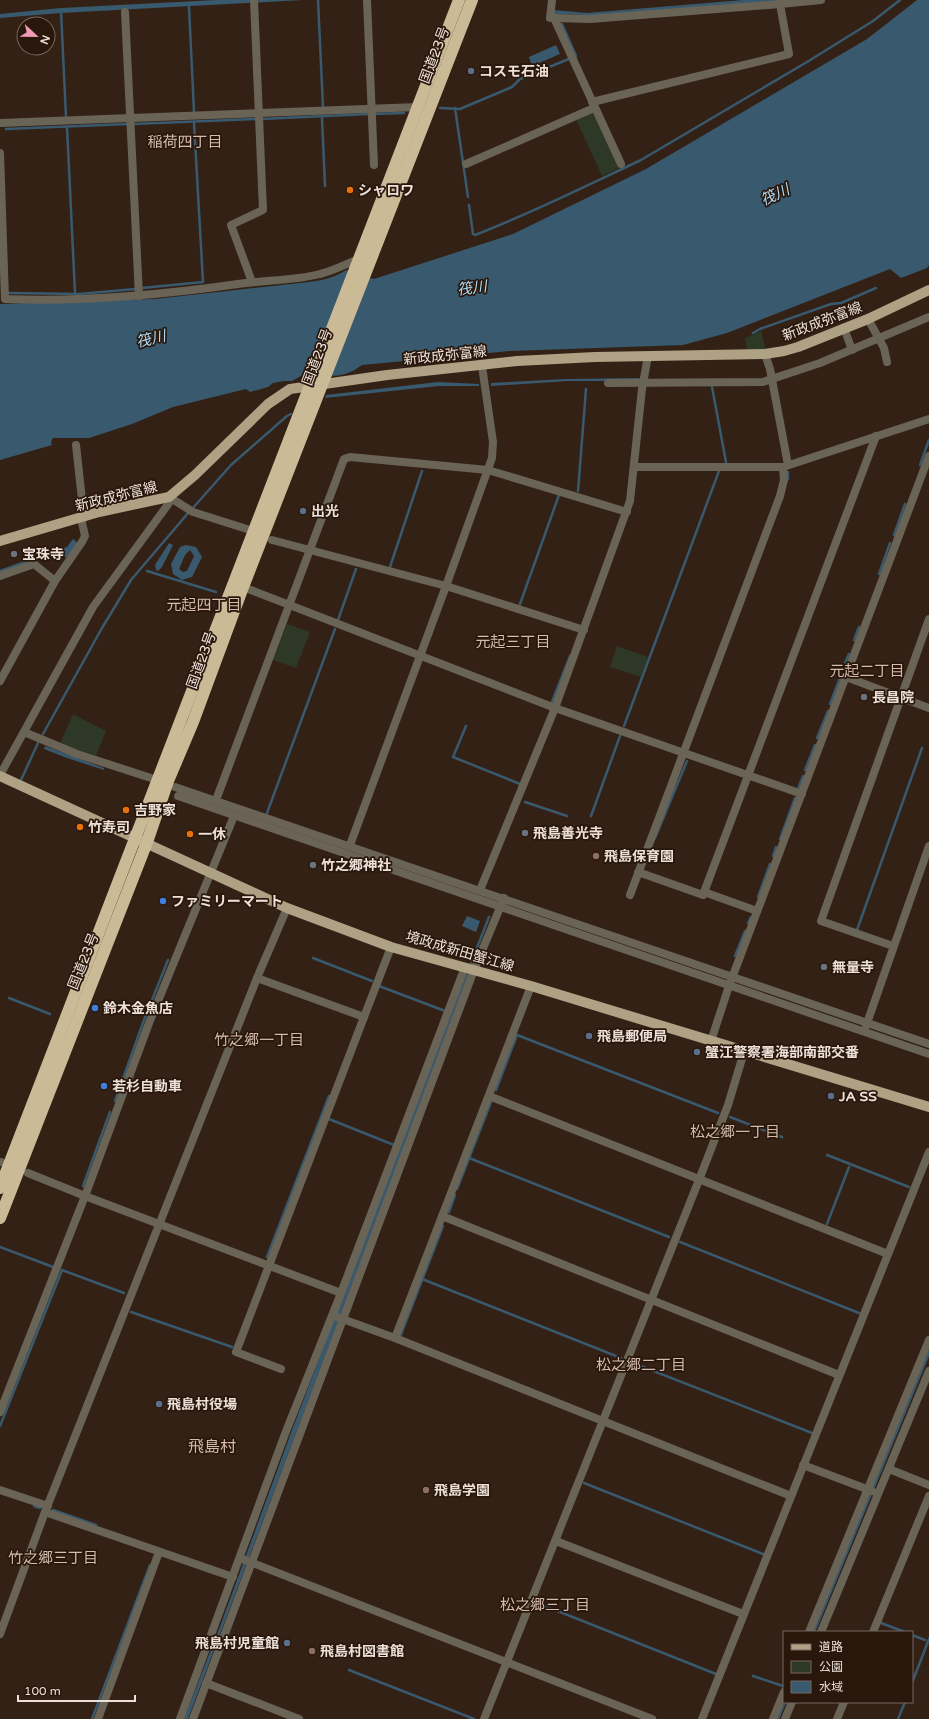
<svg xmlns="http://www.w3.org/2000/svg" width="929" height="1719" viewBox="0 0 929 1719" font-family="'Varela Round','Noto Sans JP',sans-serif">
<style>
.green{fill:#2e3827}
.water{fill:#38596e;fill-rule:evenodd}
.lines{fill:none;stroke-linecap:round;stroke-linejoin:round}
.stream{stroke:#38596e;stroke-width:2.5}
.minor{stroke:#6a6456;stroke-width:8}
.major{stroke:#aea184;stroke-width:10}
.highway{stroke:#caba96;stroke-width:12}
.service-dot{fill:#5c6f8a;stroke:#29170c;stroke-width:1.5}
.food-dot{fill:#e8710a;stroke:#29170c;stroke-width:1.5}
.worship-dot{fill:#6b7280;stroke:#29170c;stroke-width:1.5}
.education-dot{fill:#8d6e63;stroke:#29170c;stroke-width:1.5}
.shop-dot{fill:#3f7fe0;stroke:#29170c;stroke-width:1.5}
.labels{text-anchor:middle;stroke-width:3.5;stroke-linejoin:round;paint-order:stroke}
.street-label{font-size:14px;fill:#ede0d8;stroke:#29170c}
.poi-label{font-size:14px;font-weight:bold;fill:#ede0d8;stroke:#29170c;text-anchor:start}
.neighbourhood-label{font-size:15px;fill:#d4bbab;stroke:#29170c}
.water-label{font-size:15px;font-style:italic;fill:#adddfb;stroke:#29170c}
.quarter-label{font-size:16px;fill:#d4bbab;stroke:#29170c}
</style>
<rect width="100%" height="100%" fill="#342115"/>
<!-- green -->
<g class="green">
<polygon points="594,112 619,168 602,176 576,119"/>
<polygon points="761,331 766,351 747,352 745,338"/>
<polygon points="287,624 310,632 296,668 273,660"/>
<polygon points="617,646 648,657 641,677 610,667"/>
<polygon points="73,714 106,731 96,756 60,744"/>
</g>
<!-- water -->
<g class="water">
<polygon points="216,0 303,0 61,13 0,18 0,14 61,8"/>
<polygon points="743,0 787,0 616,16 554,14 553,10 587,13"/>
<path d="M917,0H929V265L927,268L901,278L890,269L727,333L683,345L511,351L362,365C343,380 327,376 306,373L292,381H284L273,383L268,387L250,392L246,389L173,407L132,424L89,438H53L51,442L52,445L0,460V304L155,299L309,282C323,280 334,278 346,270L364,277L374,279L513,234L646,169L867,39Z"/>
<polygon points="556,45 560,54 532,66 529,57"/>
<polygon points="639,378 640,381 568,381 491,386 491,383 566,379"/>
<polygon points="438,382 479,384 479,386 439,386 325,398 326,395"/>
<polygon points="73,539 78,543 66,558 60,554 43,560 41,555 67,547"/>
<polygon points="169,543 173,545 162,567 158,571 156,570 155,565"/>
<path d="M186,545L196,547L202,557L192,577L182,580L173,574L171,564L180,547ZM190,550L194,556L187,571L183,572L179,569L180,567L185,555Z"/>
<polygon points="45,746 104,768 104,770 67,758 44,749"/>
<polygon points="467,916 480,921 476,932 462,926"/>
<polygon points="466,974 469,975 188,1719 184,1719 219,1629 292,1430"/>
</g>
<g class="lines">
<!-- stream -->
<g class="stream">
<polyline points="318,0 323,107"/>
<polyline points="189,7 194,112"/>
<polyline points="61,11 66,117"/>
<polyline points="440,108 460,109 512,87 520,79 576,56 562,24"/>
<polyline points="455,108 468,197"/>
<polyline points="374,114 404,113"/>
<polyline points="322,118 325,186"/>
<polyline points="262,119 368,114"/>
<polyline points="133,124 255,119"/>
<polyline points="67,127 75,293"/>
<polyline points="6,129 128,124"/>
<path d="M469,205L473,234L475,235C532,213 586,186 641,160L807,62L873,21L900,0"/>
<polyline points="142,288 203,282 194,123"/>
<polyline points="9,293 79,294 135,289"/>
<polyline points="753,333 760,329 831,304 841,303 876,288"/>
<polyline points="712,387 726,462"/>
<polyline points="920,465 929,440"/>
<polyline points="788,479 788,472"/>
<polyline points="578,491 586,389"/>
<polyline points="192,509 231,465 287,416 291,414"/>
<polyline points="894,535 905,504"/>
<polyline points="390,567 422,471"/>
<polyline points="0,571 34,559"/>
<polyline points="147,571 216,592"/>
<polyline points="879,574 890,543"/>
<polyline points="520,604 559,495"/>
<polyline points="338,620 356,569"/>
<polyline points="854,640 859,627"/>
<polyline points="845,663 849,654"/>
<polyline points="552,702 570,656"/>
<polyline points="830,704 843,670"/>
<polyline points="466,726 453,757 520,784"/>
<polyline points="624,726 719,471"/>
<polyline points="43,734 102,628 131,580 189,512"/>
<polyline points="817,738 828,711"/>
<polyline points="805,770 815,745"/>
<polyline points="21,780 38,743"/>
<polyline points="798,789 803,776"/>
<polyline points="525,802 567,816"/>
<polyline points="267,813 335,629"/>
<polyline points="591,816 620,736"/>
<polyline points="655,838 687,761"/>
<polyline points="780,839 795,798"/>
<polyline points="773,856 776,847"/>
<polyline points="758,897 770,864"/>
<polyline points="748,923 751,917"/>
<polyline points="859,931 857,930 922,748"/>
<polyline points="735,956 745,931"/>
<polyline points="313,958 372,981"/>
<polyline points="471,963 489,917"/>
<polyline points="379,986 445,1011"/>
<polyline points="9,998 50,1014"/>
<polyline points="496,1090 517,1035 718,1113"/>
<polyline points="115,1101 144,1020 168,960"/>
<polyline points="730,1117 782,1137"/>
<polyline points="329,1119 394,1145"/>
<polyline points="827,1155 909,1187"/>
<polyline points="469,1158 669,1237"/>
<polyline points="83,1186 110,1112"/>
<polyline points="457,1189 491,1102"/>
<polyline points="449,1212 455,1195"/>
<polyline points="827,1224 849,1167"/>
<polyline points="680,1242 859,1313"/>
<polyline points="0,1247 53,1267"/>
<polyline points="267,1257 329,1096"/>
<polyline points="422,1279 621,1358"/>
<polyline points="131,1312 232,1347"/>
<polyline points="400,1337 443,1226"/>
<polyline points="633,1363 812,1433"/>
<polyline points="0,1426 62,1270 124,1293"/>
<polyline points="584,1483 763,1554"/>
<polyline points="34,1506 40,1508"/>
<polyline points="53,1510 96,1525"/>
<polyline points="540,1604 716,1674"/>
<polyline points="881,1623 905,1632"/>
<polyline points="814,1632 929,1353"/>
<polyline points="912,1635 925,1640"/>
<polyline points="349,1670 474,1719"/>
<polyline points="753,1676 783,1686"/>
<polyline points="912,1683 929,1639"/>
<polyline points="92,1719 150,1565"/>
<polyline points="778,1719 785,1702"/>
<polyline points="898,1719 905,1702"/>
</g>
<!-- minor -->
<g class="minor">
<polyline points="367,0 374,165"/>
<polyline points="552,0 550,18 554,18 621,164"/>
<polyline points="125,12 139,296"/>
<polyline points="554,18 590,19 780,4"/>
<polyline points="592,102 789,54 780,4 821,0"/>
<polyline points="0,123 418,107"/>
<path d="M0,153L5,299C83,302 161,295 238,284C265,280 293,281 320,274C333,271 346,264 359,259"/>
<polyline points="466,164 594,108"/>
<polyline points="252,282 231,225 263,210 254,0"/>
<polyline points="868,319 884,348 887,362"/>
<polyline points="844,328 852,350"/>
<polyline points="765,354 770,369 788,465"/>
<polyline points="608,383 763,382 820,363 929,317"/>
<polyline points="76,445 84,518"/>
<polyline points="635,467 783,467 929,419"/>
<polyline points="169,497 193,512 247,529"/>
<polyline points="272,540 446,586 584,630"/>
<polyline points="0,576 34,564 55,581"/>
<polyline points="243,587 555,708 802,794"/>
<polyline points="846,677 929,708"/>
<polyline points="0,681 55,581 82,542 85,536 81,518"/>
<polyline points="24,732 77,754 151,778"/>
<polyline points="0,775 93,607 169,503 169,497"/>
<polyline points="175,787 929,1044"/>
<polyline points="178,796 929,1054"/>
<polyline points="216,800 344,459 350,457 488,470 627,512"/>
<polyline points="350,845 446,586 492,458 493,442 482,366"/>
<polyline points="638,872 703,895 876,436"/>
<polyline points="480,890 555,708 630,501 642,389 648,356"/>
<polyline points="704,892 757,911"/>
<polyline points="630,895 780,496 784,480 783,467"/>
<polyline points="893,946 821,921 929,619"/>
<polyline points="257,978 364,1017 236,1352 281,1369"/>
<polyline points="364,1017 391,947"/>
<polyline points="866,1026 929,846"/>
<polyline points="711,1041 729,986 929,456"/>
<polyline points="489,1096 888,1254"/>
<polyline points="0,1162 1,1162"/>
<polyline points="28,1173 85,1196 341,1293"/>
<polyline points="442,1216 839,1375"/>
<polyline points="337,1317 395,1338 791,1496"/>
<polyline points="395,1338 531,986"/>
<polyline points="0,1412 85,1196 149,1023 234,816"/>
<polyline points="803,1465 872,1491"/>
<polyline points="889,1469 929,1485"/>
<polyline points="0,1490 48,1506"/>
<polyline points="45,1512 233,1577"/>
<polyline points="556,1541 743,1614"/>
<polyline points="240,1558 652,1719"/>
<polyline points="809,1632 929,1340"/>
<polyline points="821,1632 929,1371"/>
<polyline points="873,1632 929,1496"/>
<polyline points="0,1634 45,1512 257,978 287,908"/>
<polyline points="206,1683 299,1719"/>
<polyline points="98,1719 159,1552"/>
<polyline points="180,1719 285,1434 341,1293 465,967"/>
<polyline points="193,1719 474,970 504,898"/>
<polyline points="484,1719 699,1180 728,1105 744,1052"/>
<polyline points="702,1719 929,1152"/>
<polyline points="773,1719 784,1692"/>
<polyline points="785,1719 792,1702"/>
<polyline points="837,1719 844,1702"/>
</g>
<!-- major -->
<g class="major">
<polyline points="0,541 99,512 169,497 195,475 268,404 290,389 387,375 517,361 595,357 765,354 784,351 798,347 868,319 929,290"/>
<polyline points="0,776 287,908 391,947 531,986 929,1107"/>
</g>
<!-- highway -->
<g class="highway">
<polyline points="0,1188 459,0"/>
<polyline points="0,1218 147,842 168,781 193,722 243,587 472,0"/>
</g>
</g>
<!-- markers -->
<g class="service-dot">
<circle cx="471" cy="71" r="4"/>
<circle cx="303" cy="511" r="4"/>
<circle cx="589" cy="1036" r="4"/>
<circle cx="697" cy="1052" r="4"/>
<circle cx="831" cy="1096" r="4"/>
<circle cx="159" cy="1404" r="4"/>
<circle cx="287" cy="1643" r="4"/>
</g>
<g class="food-dot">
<circle cx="350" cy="190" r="4"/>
<circle cx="126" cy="810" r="4"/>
<circle cx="80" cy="827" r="4"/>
<circle cx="190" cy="834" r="4"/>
</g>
<g class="worship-dot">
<circle cx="14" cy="554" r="4"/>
<circle cx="864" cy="697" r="4"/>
<circle cx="525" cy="833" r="4"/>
<circle cx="313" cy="865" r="4"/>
<circle cx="824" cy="967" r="4"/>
</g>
<g class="education-dot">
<circle cx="596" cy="856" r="4"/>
<circle cx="426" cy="1490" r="4"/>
<circle cx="312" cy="1651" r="4"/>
</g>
<g class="shop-dot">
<circle cx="163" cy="901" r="4"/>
<circle cx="95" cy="1008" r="4"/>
<circle cx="104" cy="1086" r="4"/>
</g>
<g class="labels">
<!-- street labels -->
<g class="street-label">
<text transform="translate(434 55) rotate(-69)" y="5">国道23号</text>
<text transform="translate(822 321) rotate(-21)" y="5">新政成弥富線</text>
<text transform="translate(445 355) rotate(-6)" y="5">新政成弥富線</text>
<text transform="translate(317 357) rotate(-69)" y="5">国道23号</text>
<text transform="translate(116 496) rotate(-14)" y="5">新政成弥富線</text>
<text transform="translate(201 660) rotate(-70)" y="5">国道23号</text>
<text transform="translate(460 951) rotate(16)" y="5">境政成新田蟹江線</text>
<text transform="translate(83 961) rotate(-68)" y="5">国道23号</text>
</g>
<!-- poi labels -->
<g class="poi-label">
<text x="479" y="76">コスモ石油</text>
<text x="358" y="195">シャロワ</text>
<text x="311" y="516">出光</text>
<text x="22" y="559">宝珠寺</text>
<text x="872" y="702">長昌院</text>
<text x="134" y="815">吉野家</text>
<text x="88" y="832">竹寿司</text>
<text x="533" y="838">飛島善光寺</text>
<text x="198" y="839">一休</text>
<text x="604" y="861">飛島保育園</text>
<text x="321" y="870">竹之郷神社</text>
<text x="171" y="906">ファミリーマート</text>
<text x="832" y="972">無量寺</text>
<text x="103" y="1013">鈴木金魚店</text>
<text x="597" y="1041">飛島郵便局</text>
<text x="705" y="1057">蟹江警察署海部南部交番</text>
<text x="112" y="1091">若杉自動車</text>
<text x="839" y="1101">JA SS</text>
<text x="167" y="1409">飛島村役場</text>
<text x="434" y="1495">飛島学園</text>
<text x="279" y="1648" text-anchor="end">飛島村児童館</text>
<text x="320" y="1656">飛島村図書館</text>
</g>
<!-- neighbourhood labels -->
<g class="neighbourhood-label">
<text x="185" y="147">稲荷四丁目</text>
<text x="204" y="610">元起四丁目</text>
<text x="513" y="647">元起三丁目</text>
<text x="867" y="676">元起二丁目</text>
<text x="259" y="1045">竹之郷一丁目</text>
<text x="735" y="1137">松之郷一丁目</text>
<text x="641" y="1370">松之郷二丁目</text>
<text x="53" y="1563">竹之郷三丁目</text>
<text x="545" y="1610">松之郷三丁目</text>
</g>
<!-- water labels -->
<g class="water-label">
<text transform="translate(775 195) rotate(-25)" y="5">筏川</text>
<text transform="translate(472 288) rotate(-7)" y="5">筏川</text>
<text transform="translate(151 339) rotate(-13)" y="5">筏川</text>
</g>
<!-- quarter labels -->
<g class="quarter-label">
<text x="212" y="1452">飛島村</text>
</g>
</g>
<!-- legend -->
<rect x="783" y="1631" width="130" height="72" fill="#29170c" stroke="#77675e"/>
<rect x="791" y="1644" width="20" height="6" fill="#aea184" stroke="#77675e"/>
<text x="819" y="1651" font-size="12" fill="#ede0d8">道路</text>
<rect x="791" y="1661" width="20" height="12" fill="#2e3827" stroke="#77675e"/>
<text x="819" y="1671" font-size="12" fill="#ede0d8">公園</text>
<rect x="791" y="1681" width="20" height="12" fill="#38596e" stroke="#77675e"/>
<text x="819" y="1691" font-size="12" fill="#ede0d8">水域</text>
<!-- north arrow -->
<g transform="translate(36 36) rotate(112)"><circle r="19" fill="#29170c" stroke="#77675e"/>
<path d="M0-3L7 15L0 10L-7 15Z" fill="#f19ab3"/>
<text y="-6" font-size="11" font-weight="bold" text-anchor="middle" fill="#ede0d8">N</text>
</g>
<!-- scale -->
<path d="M18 1695v6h117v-6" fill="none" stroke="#ede0d8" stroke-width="2"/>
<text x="24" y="1695" font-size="12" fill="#ede0d8" stroke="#29170c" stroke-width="3" paint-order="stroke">100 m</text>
</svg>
